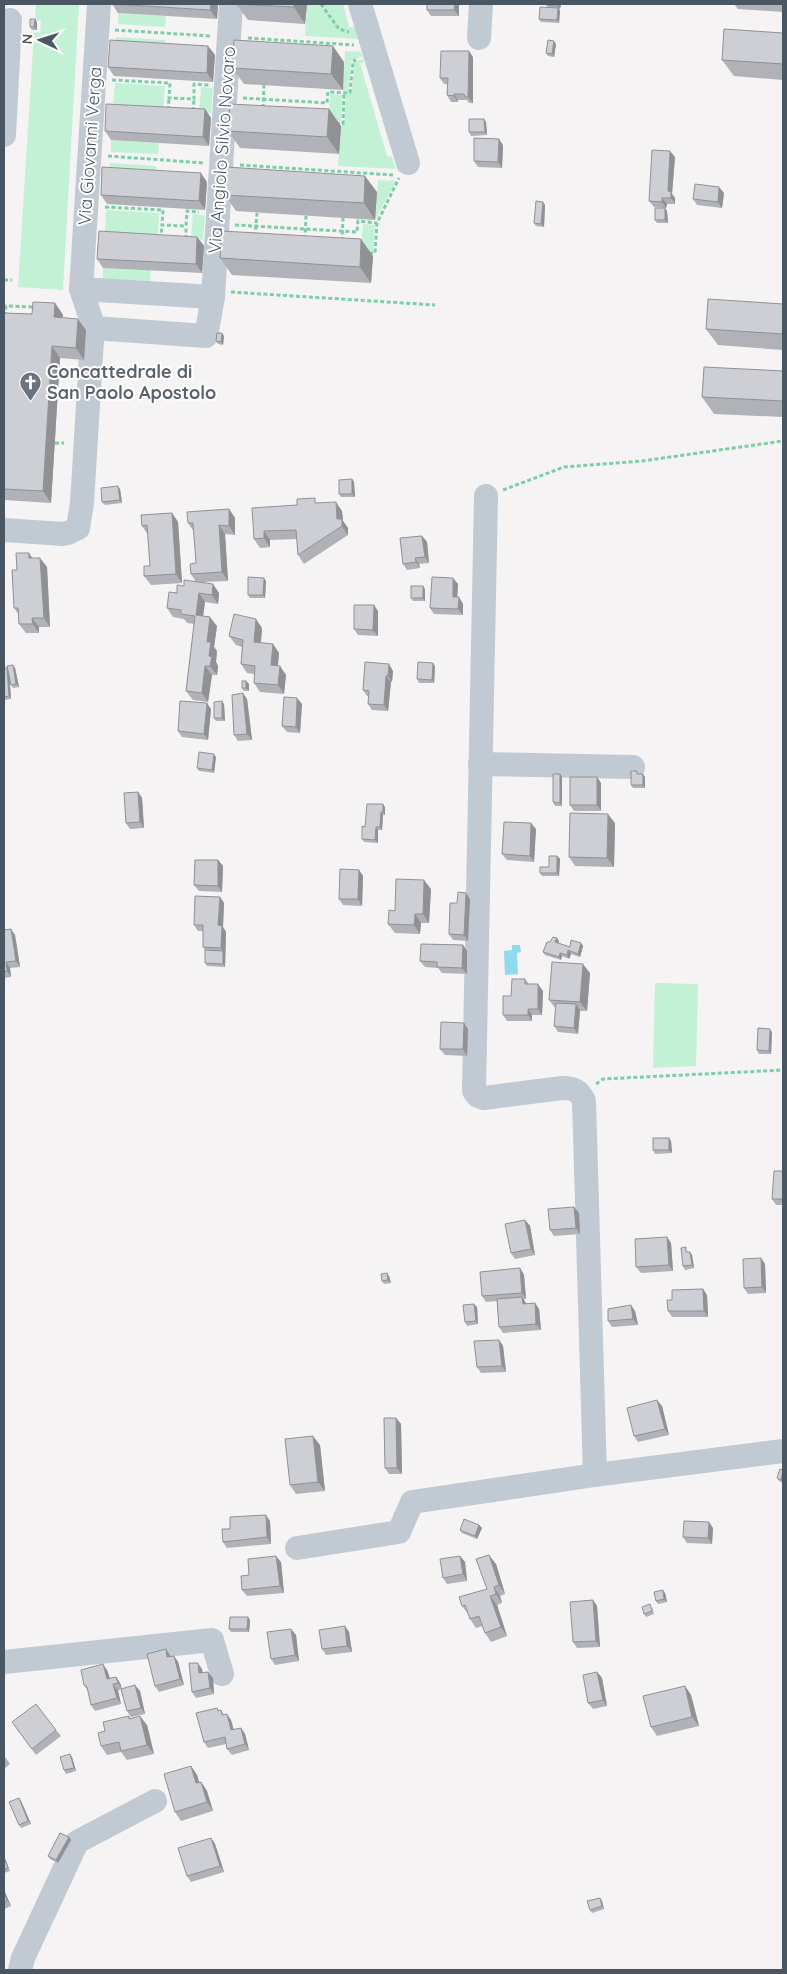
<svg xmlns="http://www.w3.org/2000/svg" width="787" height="1974" viewBox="0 0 787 1974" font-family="Quicksand,sans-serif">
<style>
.green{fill:#c3f1d5}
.water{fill:#90daee}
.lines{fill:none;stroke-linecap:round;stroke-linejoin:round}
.path{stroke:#7ad0a6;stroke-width:3;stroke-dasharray:4 2.5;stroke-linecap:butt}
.minor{stroke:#c1cad2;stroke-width:24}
.wall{fill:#b0b2b7}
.shaded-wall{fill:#909195}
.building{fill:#cdcfd5;stroke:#909195}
.labels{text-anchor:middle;stroke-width:4;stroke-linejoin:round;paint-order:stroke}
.street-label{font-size:18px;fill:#4a5661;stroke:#fff}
.worship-label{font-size:18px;font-weight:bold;fill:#5b616d;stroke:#fff;text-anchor:start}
</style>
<rect width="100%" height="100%" fill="#f5f3f3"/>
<!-- green -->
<g class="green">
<polygon points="36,4 79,4 63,290 18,287 34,32 40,33 41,21 35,20"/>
<polygon points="307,4 343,4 349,27 355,27 358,39 305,36"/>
<polygon points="118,13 166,16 165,27 118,24"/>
<polygon points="116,37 165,40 164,52 116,49"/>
<polygon points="345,51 361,52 363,56 351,61 349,92 343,91"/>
<polygon points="363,59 364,63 360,63 387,156 392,157 396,169 338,166 341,126 344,126 346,94 352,94 354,62"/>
<polygon points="115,83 165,86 163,110 113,106"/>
<polygon points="201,87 213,88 211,113 199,112"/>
<polygon points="330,94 342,95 341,121 329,120"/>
<polygon points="111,140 159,143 158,154 111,152"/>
<polygon points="110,163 156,166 156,179 109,176"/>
<polygon points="378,180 396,181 375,220"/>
<polygon points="106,210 159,213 158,237 105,234"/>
<polygon points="193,214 205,215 203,240 191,239"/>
<polygon points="363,224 375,225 373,251 361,250"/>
<polygon points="103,268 151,270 150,281 103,279"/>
<polygon points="655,983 698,984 696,1066 653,1068"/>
</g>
<!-- water -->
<polygon class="water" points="512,945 520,945 521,952 517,953 518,974 505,975 504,951 512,950"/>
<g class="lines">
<!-- path -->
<g class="path">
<polyline points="321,4 339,29 349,32"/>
<polyline points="115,30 211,36"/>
<polyline points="248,38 354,45"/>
<polyline points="112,80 170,83 169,98 194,99 194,84 209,85"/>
<polyline points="243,98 327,103 328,92 350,93 353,61 356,60"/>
<polyline points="263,108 264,85"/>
<polyline points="168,110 169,98"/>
<polyline points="193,111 194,99"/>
<polyline points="336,123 343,124 344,93"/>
<polyline points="108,156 204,163"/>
<polyline points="240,165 393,175"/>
<polyline points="105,207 163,210 162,225 186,226 187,211 199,212"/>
<polyline points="235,225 357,232 358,221 377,223"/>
<polyline points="255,236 257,213"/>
<polyline points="161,239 162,225"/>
<polyline points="186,239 186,226"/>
<polyline points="305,239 306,216"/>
<polyline points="342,241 343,218"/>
<polyline points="369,253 375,253 377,223 399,178"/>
<polyline points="4,280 12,280"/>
<polyline points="231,292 435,305"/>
<polyline points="5,316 6,306 34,307"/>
<polyline points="55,443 64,443"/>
<polyline points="503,490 564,467 642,461 783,441"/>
<polyline points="596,1084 603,1079 783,1070"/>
</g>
<!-- minor -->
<g class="minor">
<polyline points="99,4 81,289 94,328 206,336 213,297 231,4"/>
<polyline points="360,4 408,163"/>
<polyline points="479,38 481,4"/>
<polyline points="4,135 10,20"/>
<polyline points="81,289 213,297"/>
<path d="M486,496L474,1091L478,1096L484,1098L562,1088C574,1088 579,1090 584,1101L595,1475"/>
<polyline points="4,530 63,534 68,533 78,528 82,503 92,339 94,328"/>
<polyline points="480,764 633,767"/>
<polyline points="297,1548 399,1532 412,1502 595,1475 783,1451"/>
<polyline points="4,1662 212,1640 222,1674"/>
<polyline points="20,1970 23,1958 77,1842 155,1801"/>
</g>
</g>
<!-- wall -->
<g class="wall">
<polygon points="112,4 218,4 217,19 118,13"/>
<polygon points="236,4 307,4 305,24 248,20"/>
<polygon points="427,4 459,4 459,16 431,16 427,10"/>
<polygon points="501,4 533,4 533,5"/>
<polygon points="546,4 561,4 560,9 559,9 560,11 559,23 541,22 539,19 548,7 546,5"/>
<polygon points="734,4 783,4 783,12 738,9"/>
<polygon points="37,22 37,30 32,30 30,27"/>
<polygon points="783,33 783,80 734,76 722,60"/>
<polygon points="556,44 554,57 548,56 546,53"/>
<polygon points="208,46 215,55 213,82 114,76 108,67"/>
<polygon points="473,57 473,103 469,103 467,100 458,100 458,102 451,102 447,95 447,84 444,84 440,78"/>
<polygon points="344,62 343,90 244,84 232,68"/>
<polygon points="205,109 211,118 209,146 111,140 105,131"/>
<polygon points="329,109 341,126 339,154 240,148 228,131"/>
<polygon points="484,119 486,122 487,135 471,136 469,132"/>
<polygon points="503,145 502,168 478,167 474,161"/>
<polygon points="675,157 672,194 675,198 675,204 667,204 666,208 654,207 649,201"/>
<polygon points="207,182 205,210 107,204 101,195"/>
<polygon points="377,192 375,220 236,211 225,195"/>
<polygon points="724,193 722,208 697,205 693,199"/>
<polygon points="545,205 544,227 536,226 534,223"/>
<polygon points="665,208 667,211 668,223 657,223 655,220"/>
<polygon points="197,237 204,246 202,273 103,268 97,259"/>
<polygon points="373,256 371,283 232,275 220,258"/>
<polygon points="55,303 63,315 63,318 86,330 84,360 60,358 51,503 4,500 4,313 32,314"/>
<polygon points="783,304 783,350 718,345 706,329"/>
<polygon points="224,336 223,345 218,344 216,341"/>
<polygon points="783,371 783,417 714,414 702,397"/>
<polygon points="352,479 354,482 355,497 341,497 339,494"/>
<polygon points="120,489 122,503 105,505 102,502"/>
<polygon points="318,503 342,511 343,521 348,528 348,535 304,564 298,555 297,539 270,540 270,547 260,548 254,539 297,505"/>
<polygon points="229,509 235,518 235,535 225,534 228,581 203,582 219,593 218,604 205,602 203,616 217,626 214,647 217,651 216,662 218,666 217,675 212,675 208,702 193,700 186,691 194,624 187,623 184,619 173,617 167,608 177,593 184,586 196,582 191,574 196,563 194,532 188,523"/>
<polygon points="172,513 178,522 182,583 151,585 144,576 150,566 148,535 142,526"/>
<polygon points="422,536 427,542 429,563 419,564 420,568 407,570 403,564"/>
<polygon points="33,558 40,558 47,567 50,627 39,627 39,633 26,633 19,624 19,615 14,608 17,570"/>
<polygon points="266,581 265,598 250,598 248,595"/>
<polygon points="458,584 457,597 463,604 463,615 434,614 430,608"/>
<polygon points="425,589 425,601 413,601 411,598"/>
<polygon points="378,611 378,636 358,635 354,629"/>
<polygon points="262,628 261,643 273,644 279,653 278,666 286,675 284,694 260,692 254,683 254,674 247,673 241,664 242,647 236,645 229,636"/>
<polygon points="435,666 434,683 419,683 417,679"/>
<polygon points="4,668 8,671 15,668 19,687 13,688 11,685 9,673 11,699 4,700"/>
<polygon points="393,671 392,682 391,682 388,711 372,710 368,704 369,697 367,696 363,690"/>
<polygon points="246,681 249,684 249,691 244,691 242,688"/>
<polygon points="247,699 252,740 238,741 234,735"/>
<polygon points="224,704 225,721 216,721 214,718"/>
<polygon points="302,704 300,733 287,732 282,726"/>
<polygon points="211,709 208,740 182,737 178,731"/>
<polygon points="216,757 214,773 199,771 197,768"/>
<polygon points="560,774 562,777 562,806 555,806 553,802"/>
<polygon points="639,774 645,777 645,788 633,788 631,785"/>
<polygon points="597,777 601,783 601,811 574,811 570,805"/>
<polygon points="138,792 142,798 144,828 130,829 126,823"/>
<polygon points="385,807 385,815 383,815 382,830 378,830 378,843 364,842 362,839 365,827"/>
<polygon points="615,823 614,867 575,866 569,857"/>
<polygon points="536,829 534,862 507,860 502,854"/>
<polygon points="557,856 560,859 559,876 542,876 540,873 549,867"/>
<polygon points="218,860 223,866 222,892 199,891 194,885"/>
<polygon points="359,870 363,876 362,906 343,905 339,899"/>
<polygon points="431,889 429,923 421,923 420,934 395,933 388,924"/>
<polygon points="220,897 224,903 223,927 226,932 225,967 207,966 205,963 205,950 203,947 203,931 198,931 194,925"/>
<polygon points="470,899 468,941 453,940 449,934"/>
<polygon points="4,930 15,935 20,967 10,968 11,977 4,978"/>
<polygon points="557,938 559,941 558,943 570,947 581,943 583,946 580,957 571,954 569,959 562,956 561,960 545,955 543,952 550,942"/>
<polygon points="463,945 467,951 467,974 442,973 438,968 425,967 420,961"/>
<polygon points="590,973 587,1011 580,1011 578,1034 558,1032 554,1026 556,1009 549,1000"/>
<polygon points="525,979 529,984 543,991 542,1015 532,1015 532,1021 507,1021 503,1015 511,996"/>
<polygon points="468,1029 467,1056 445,1055 440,1049"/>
<polygon points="772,1032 771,1054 759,1054 757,1050"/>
<polygon points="671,1141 672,1153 655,1154 653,1150"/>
<polygon points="783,1171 783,1205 776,1205 772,1199"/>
<polygon points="574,1207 579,1213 580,1234 554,1236 550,1230"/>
<polygon points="525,1220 530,1226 535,1255 515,1259 511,1253"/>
<polygon points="667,1237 671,1243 673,1271 641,1273 636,1267"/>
<polygon points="688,1250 688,1252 692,1255 694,1268 685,1270 683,1266"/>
<polygon points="761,1258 765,1264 766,1293 748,1294 744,1288"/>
<polygon points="520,1268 524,1275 526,1299 524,1299 526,1304 535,1303 539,1309 541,1330 503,1333 499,1327 497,1301 486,1302 482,1296"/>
<polygon points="389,1276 391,1283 384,1284 382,1281"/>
<polygon points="703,1289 707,1295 708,1317 672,1317 668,1311"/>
<polygon points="477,1307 478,1324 467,1326 465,1322"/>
<polygon points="635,1311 638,1325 612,1327 608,1321"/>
<polygon points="499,1340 503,1346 506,1372 481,1373 477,1367"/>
<polygon points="662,1406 669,1435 638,1442 634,1436"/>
<polygon points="396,1418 401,1424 402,1474 389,1474 385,1468"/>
<polygon points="320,1445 325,1491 296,1494 290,1485"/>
<polygon points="783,1470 783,1483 779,1481 777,1478"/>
<polygon points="270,1521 271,1544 227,1548 223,1542 230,1529"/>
<polygon points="479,1525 482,1528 477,1539 462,1533 460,1530"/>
<polygon points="713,1528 712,1544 687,1543 683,1537"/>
<polygon points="460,1556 465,1562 467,1581 447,1584 443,1578"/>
<polygon points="281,1562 284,1593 247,1596 242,1590 249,1575"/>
<polygon points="496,1564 505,1594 500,1596 502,1603 497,1605 507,1636 491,1642 485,1633 482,1626 476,1628 470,1619 469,1615 462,1606 487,1589"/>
<polygon points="665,1593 667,1602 658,1604 656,1601"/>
<polygon points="593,1600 597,1606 600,1647 577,1648 573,1642"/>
<polygon points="652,1607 654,1614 646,1617 644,1614"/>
<polygon points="250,1620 249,1632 231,1632 229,1629"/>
<polygon points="345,1626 349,1632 352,1652 326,1655 322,1649"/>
<polygon points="296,1635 299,1661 275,1665 271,1659"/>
<polygon points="166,1649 170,1657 174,1656 178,1662 184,1685 159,1692 155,1686"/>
<polygon points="202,1669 203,1673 213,1678 214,1694 196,1698 192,1692"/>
<polygon points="107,1670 110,1678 116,1677 120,1683 122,1689 140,1691 145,1714 131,1717 127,1711 121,1689 118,1691 121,1704 95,1711 91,1705 88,1691 84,1685"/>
<polygon points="597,1672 602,1678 607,1706 593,1709 588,1703"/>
<polygon points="685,1686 691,1695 699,1726 657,1736 651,1727"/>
<polygon points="217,1708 219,1710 221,1710 224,1715 231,1720 234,1730 241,1728 245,1734 249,1750 232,1755 227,1749 226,1744 208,1748 204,1742"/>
<polygon points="129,1716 131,1719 147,1725 154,1754 127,1760 121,1752 107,1755 101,1746 105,1731"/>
<polygon points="16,1728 56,1730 61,1736 36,1755"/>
<polygon points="70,1754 72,1757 76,1771 66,1774 64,1770"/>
<polygon points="4,1755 10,1764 4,1769"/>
<polygon points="191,1766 197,1775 199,1782 201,1782 207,1791 213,1811 181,1821 175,1812"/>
<polygon points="19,1798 21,1801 31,1824 21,1828 19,1825"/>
<polygon points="69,1837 71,1840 58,1863 50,1859 48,1856"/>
<polygon points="211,1838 215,1844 224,1872 191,1882 187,1876"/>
<polygon points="4,1858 6,1860 10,1871 4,1873"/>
<polygon points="4,1890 11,1906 4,1909"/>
<polygon points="600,1898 602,1901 604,1909 592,1913 590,1910"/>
</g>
<!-- shaded-wall -->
<g class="shaded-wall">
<polygon points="211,4 218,4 217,19 210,10"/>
<polygon points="294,4 307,4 305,24 294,7"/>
<polygon points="455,4 459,4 459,16 454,10"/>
<polygon points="558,4 561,4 560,9 558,6"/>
<polygon points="558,8 560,11 559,23 557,20"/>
<polygon points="35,19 37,22 37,30 34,27"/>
<polygon points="554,41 556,44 554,57 552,54"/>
<polygon points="208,46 215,55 213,82 207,73"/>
<polygon points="333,46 344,62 343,90 331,74"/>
<polygon points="469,51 473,57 473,103 468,97"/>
<polygon points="454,94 458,100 458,102 454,96"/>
<polygon points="205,109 211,118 209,146 203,137"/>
<polygon points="329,109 341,126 339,154 327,137"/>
<polygon points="484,119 486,122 487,135 485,132"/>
<polygon points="499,139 503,145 502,168 498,162"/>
<polygon points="670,151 675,157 672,194 675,198 675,204 671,198 668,191"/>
<polygon points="201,173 207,182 205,210 199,201"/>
<polygon points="365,176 377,192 375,220 364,203"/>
<polygon points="719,187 724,193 722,208 718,202"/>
<polygon points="662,198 667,204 666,208 662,202"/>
<polygon points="543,202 545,205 544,227 541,224"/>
<polygon points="665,208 667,211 668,223 665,220"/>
<polygon points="197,237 204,246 202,273 196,264"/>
<polygon points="361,239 373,256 371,283 360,267"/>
<polygon points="55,303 63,315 62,329 54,317"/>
<polygon points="78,319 86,330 84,360 76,348"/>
<polygon points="222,333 224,336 223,345 221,342"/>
<polygon points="52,346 60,358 51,503 43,491"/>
<polygon points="352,479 354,482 355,497 352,494"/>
<polygon points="118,486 120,489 122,503 120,500"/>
<polygon points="336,502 342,511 343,521 348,528 348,535 337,519"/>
<polygon points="229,509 235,518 235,535 229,526"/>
<polygon points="172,513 178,522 182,583 176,574"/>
<polygon points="219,525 225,534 228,581 222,572"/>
<polygon points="264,531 270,540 270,547 264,538"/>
<polygon points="422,536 427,542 429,563 425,557"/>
<polygon points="29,553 35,562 29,558"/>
<polygon points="40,558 47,567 50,627 44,618"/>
<polygon points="415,558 419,564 420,568 416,562"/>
<polygon points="264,578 266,581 265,598 263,595"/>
<polygon points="453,578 458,584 457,603 453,597"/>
<polygon points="213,584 219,593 218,604 212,595"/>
<polygon points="423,586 425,589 425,601 423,598"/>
<polygon points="199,593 205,602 202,624 196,615"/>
<polygon points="459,597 463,604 463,615 458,609"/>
<polygon points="374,605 378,611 378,636 373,630"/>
<polygon points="210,617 217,626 214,647 217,651 216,662 218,666 217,675 210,666 207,642"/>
<polygon points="32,618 39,627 39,633 33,624"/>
<polygon points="256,619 262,628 260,651 254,642"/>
<polygon points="273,644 279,653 277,674 271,665"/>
<polygon points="433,663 435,666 434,683 432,680"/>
<polygon points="389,664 393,671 392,682 388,676"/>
<polygon points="13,665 15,668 19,687 16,684"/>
<polygon points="205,666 212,675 208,702 202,693"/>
<polygon points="280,666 286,675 284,694 278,685"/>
<polygon points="7,668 9,671 11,699 9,696"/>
<polygon points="386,676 391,682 388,711 384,705"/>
<polygon points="246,681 249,684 249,691 246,688"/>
<polygon points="243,693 247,699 252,740 247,734"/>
<polygon points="297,698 302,704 300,733 296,727"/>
<polygon points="222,701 224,704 225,721 222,718"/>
<polygon points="207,703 211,709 208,740 204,734"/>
<polygon points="214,754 216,757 214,773 212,770"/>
<polygon points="560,774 562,777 562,806 560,803"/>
<polygon points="643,774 645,777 645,788 643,785"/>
<polygon points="597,777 601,783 601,811 597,805"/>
<polygon points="138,792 142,798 144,828 140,822"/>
<polygon points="383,804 385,807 385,815 383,812"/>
<polygon points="381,812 383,815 382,830 380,827"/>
<polygon points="608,814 615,823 614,867 607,858"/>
<polygon points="531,823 536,829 534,862 530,856"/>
<polygon points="376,827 378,830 378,843 375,840"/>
<polygon points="557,856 560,859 559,876 557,873"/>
<polygon points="218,860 223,866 222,892 218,886"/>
<polygon points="359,870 363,876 362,906 358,899"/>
<polygon points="424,880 431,889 429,923 423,914"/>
<polygon points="466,893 470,899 468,941 464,935"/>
<polygon points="220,897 224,903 223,927 226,932 225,967 223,964 223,951 221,948 218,925"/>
<polygon points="415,914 421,923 420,934 414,925"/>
<polygon points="11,929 15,935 20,967 16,961"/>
<polygon points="557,938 559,941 558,945 555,942"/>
<polygon points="581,943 583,946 580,957 578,954"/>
<polygon points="463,945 467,951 467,974 462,968"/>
<polygon points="568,950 571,954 569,959 567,955"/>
<polygon points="560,953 562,956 561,960 559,957"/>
<polygon points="6,962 10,968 11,977 7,971"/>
<polygon points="583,964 590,973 587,1011 580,1002"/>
<polygon points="538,984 543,991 542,1015 538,1009"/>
<polygon points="576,1004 580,1010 578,1034 574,1028"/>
<polygon points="528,1009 532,1015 532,1021 528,1015"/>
<polygon points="464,1023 468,1029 467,1056 463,1049"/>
<polygon points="770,1029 772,1032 771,1054 769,1051"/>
<polygon points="669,1138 671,1141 672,1153 669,1150"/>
<polygon points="574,1207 579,1213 580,1234 576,1228"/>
<polygon points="525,1220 530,1226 535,1255 531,1249"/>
<polygon points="667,1237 671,1243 673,1271 669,1265"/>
<polygon points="690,1252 692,1255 694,1268 692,1265"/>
<polygon points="761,1258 765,1264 766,1293 762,1287"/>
<polygon points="520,1268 524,1275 526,1299 522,1293"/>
<polygon points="387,1273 389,1276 391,1283 388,1280"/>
<polygon points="703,1289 707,1295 708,1317 704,1311"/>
<polygon points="522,1297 526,1303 527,1310 523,1304"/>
<polygon points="535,1303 539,1309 541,1330 536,1324"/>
<polygon points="474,1304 477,1307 478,1324 476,1321"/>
<polygon points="631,1305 635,1311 638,1325 633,1319"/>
<polygon points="499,1340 503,1346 506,1372 502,1366"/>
<polygon points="657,1400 662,1406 669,1435 665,1429"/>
<polygon points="396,1418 401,1424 402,1474 397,1468"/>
<polygon points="313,1436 320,1445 325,1491 318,1482"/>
<polygon points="783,1472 783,1482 781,1480"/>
<polygon points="266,1515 270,1521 271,1544 267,1537"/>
<polygon points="709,1522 713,1528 712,1544 708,1538"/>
<polygon points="479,1525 482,1528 477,1539 475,1536"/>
<polygon points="489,1555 496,1564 505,1594 499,1585"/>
<polygon points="276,1556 281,1562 284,1593 280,1586"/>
<polygon points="460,1556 465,1562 467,1581 463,1574"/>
<polygon points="494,1587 500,1596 502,1603 496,1594"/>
<polygon points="663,1590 665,1593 667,1602 664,1599"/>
<polygon points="490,1596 497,1605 507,1636 501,1627"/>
<polygon points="593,1600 597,1606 600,1647 596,1641"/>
<polygon points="248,1617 250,1620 249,1632 247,1629"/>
<polygon points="345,1626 349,1632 352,1652 347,1646"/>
<polygon points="291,1629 296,1635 299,1661 295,1655"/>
<polygon points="166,1649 170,1655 172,1664 167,1657"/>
<polygon points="174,1656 178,1662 184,1685 180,1679"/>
<polygon points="198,1663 202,1669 203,1679 199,1673"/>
<polygon points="103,1664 107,1670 112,1685 107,1679"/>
<polygon points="208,1672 213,1678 214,1694 210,1688"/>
<polygon points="597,1672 602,1678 607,1706 603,1700"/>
<polygon points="116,1677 120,1683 122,1689 118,1683"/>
<polygon points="113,1684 118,1691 121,1704 117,1698"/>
<polygon points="135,1685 140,1691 145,1714 141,1708"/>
<polygon points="685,1686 691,1695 699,1726 692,1717"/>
<polygon points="227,1714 231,1720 235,1736 231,1730"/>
<polygon points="140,1716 147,1725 154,1754 147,1745"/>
<polygon points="241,1728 245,1734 249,1750 245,1744"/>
<polygon points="70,1754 72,1757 76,1771 74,1768"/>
<polygon points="191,1766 197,1775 202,1792 196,1783"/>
<polygon points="201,1782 207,1791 213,1811 207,1802"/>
<polygon points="19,1798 21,1801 31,1824 28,1821"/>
<polygon points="69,1837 71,1840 58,1863 56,1860"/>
<polygon points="211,1838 215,1844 224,1872 220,1866"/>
<polygon points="4,1890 11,1906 7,1900 4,1894"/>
<polygon points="600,1898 602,1901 604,1909 602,1906"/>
</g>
<!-- building -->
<g class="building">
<polygon points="113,4 211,4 210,10"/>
<polygon points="236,4 294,4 294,7"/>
<polygon points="427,4 455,4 454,10 427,10"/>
<polygon points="546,4 558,4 558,6 546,5"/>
<polygon points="540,7 558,8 557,20 539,19"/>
<polygon points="30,19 35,19 34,27 30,27"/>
<polygon points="724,29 783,33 783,64 722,60"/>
<polygon points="110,40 208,46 207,73 108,67"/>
<polygon points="234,40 333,46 331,74 232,68"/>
<polygon points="548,40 554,41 552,54 546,53"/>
<polygon points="441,51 469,51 468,97 465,97 464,94 454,94 454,96 447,95 448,78 440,78"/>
<polygon points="106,104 205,109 203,137 105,131"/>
<polygon points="230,104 329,109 327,137 228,131"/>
<polygon points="469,119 484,119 485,132 469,132"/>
<polygon points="474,138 499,139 498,162 474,161"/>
<polygon points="652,150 670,151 668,191 671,192 671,198 662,198 662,202 649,201"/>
<polygon points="102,167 201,173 199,201 101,195"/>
<polygon points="226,167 365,176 364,203 225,195"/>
<polygon points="695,184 719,187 718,202 693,199"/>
<polygon points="536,201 543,202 541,224 534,223"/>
<rect x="655" y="208" width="10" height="12"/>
<polygon points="99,231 197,237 196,264 97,259"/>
<polygon points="222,231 361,239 360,267 220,258"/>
<polygon points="708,299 783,304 783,334 706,329"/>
<polygon points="33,302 55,303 54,317 78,319 76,348 52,346 43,491 4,489 4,313 32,314"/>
<polygon points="217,333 222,333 221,342 216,341"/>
<polygon points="704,367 783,371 783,401 702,397"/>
<polygon points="352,479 352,494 339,494 339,480"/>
<polygon points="118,486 120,500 102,502 101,488"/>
<polygon points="315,498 315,503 336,502 337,519 342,519 342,526 298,555 296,530 264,531 264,538 254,539 252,508 297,505 297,499"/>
<polygon points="229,509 229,526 219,525 222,572 191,574 190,564 196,563 193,523 188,523 187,512"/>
<polygon points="172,513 176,574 144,576 144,566 150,566 147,525 142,526 141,515"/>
<polygon points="422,536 425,557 415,558 416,562 403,564 400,538"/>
<polygon points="16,553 29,553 29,558 40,558 44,618 32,618 33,624 19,624 18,608 14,608 12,570 17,570"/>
<polygon points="248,577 264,578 263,595 248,595"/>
<polygon points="432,577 453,578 453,597 459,597 458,609 430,608"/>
<polygon points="184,580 213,584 212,595 199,593 196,615 210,617 207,642 211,642 209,656 212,657 210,666 205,666 202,693 186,691 195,616 181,614 181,610 167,608 169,592 177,593 177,585 184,586"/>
<rect x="411" y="586" width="12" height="12"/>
<polygon points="354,605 374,605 373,630 354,629"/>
<polygon points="234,614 256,619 254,642 273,644 271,665 280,666 278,685 254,683 255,666 241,664 243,640 229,636"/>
<polygon points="365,662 389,664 388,676 386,676 384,705 368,704 369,691 363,690"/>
<polygon points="418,662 433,663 432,680 417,679"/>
<polygon points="13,665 16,684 11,685 7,666"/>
<polygon points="4,668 7,668 9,696 4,697"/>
<rect x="242" y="681" width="4" height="7"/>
<polygon points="243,693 247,734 234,735 232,695"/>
<polygon points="284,697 297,698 296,727 282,726"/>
<polygon points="180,701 207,703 204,734 178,731"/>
<polygon points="222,701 222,718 214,718 214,702"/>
<polygon points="199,752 214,754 212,770 197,768"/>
<polygon points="631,771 637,771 637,774 643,774 643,785 631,785"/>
<polygon points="553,774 560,774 560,803 553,802"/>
<rect x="570" y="777" width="27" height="28"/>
<polygon points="138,792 140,822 126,823 124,793"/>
<polygon points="367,804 383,804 383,812 381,812 380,827 376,827 375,840 362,839 362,826 365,827"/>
<polygon points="570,813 608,814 607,858 569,857"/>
<polygon points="504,822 531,823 530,856 502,854"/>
<polygon points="549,856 557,856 557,873 540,873 540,867 549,867"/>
<polygon points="195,860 218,860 218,886 194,885"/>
<polygon points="340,869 359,870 358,899 339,899"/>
<polygon points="396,879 424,880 423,914 415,914 414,925 388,924 389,910 395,911"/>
<polygon points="458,892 466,893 464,935 449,934 450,903 457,903"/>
<polygon points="195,896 220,897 218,925 222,926 221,948 203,947 203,925 194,925"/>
<polygon points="11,929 16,961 6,962 7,971 4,972 4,930"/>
<polygon points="553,937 557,938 555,942 570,947 571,940 581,943 578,954 568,950 567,955 560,953 559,957 543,952 547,942 550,942"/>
<polygon points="421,944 463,945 462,968 437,967 437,962 420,961"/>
<polygon points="205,950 223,951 223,964 205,963"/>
<polygon points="552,962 583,964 580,1002 549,1000"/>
<polygon points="512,979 525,979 525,984 538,984 538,1009 528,1009 528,1015 503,1015 503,996 511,996"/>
<polygon points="556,1003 576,1004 574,1028 554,1026"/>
<polygon points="441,1022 464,1023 463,1049 440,1049"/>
<polygon points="758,1028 770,1029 769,1051 757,1050"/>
<rect x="653" y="1138" width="16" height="12"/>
<polygon points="774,1171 783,1171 783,1199 772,1199"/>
<polygon points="574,1207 576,1228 550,1230 548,1209"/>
<polygon points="525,1220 531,1249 511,1253 505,1224"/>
<polygon points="667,1237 669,1265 636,1267 635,1239"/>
<polygon points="686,1247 686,1252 690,1252 692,1265 683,1266 681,1248"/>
<polygon points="761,1258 762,1287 744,1288 743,1259"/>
<polygon points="520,1268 522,1293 482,1296 480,1272"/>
<polygon points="387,1273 388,1280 382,1281 381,1274"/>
<polygon points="703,1289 704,1311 668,1311 667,1300 672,1300 672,1290"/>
<polygon points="522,1297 523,1304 535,1303 536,1324 499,1327 497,1299"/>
<polygon points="474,1304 476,1321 465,1322 463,1305"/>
<polygon points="631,1305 633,1319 608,1321 608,1309"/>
<polygon points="499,1340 502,1366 477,1367 474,1341"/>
<polygon points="657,1400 665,1429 634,1436 627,1408"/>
<polygon points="384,1418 396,1418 397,1468 385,1468"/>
<polygon points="313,1436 318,1482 290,1485 285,1439"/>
<polygon points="780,1469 783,1470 781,1480 777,1478"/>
<polygon points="266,1515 267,1537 223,1542 222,1529 230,1529 230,1517"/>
<polygon points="464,1519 479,1525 475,1536 460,1530"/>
<polygon points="684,1521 709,1522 708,1538 683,1537"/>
<polygon points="489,1555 499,1585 494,1587 496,1594 490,1596 501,1627 485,1633 479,1616 470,1619 465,1605 462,1606 459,1597 487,1589 476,1559"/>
<polygon points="276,1556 280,1586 242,1590 241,1576 249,1575 248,1559"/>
<polygon points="460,1556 463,1574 443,1578 440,1559"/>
<polygon points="663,1590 664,1599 656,1601 654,1592"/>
<polygon points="593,1600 596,1641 573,1642 570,1602"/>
<polygon points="650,1604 652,1611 644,1614 642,1607"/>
<polygon points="230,1617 248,1617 247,1629 229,1629"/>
<polygon points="345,1626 347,1646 322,1649 319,1630"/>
<polygon points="291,1629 295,1655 271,1659 267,1632"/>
<polygon points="166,1649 167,1657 174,1656 180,1679 155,1686 147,1654"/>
<polygon points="189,1663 198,1663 199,1673 208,1672 210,1688 192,1692"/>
<polygon points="103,1664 107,1679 116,1677 118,1683 113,1684 117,1698 91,1705 87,1687 84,1685 81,1670"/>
<polygon points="597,1672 603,1700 588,1703 583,1675"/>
<polygon points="135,1685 141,1708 127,1711 121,1689"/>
<polygon points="685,1686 692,1717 651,1727 643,1696"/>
<polygon points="36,1704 56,1730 32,1749 12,1722"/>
<polygon points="217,1708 218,1711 221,1710 222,1715 227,1714 231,1730 241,1728 245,1744 227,1749 225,1737 204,1742 196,1713"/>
<polygon points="129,1716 129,1719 140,1716 147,1745 121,1751 119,1742 101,1746 98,1733 105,1731 103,1722"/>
<polygon points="70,1754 74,1768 64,1770 60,1757"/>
<polygon points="191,1766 196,1783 201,1782 207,1802 175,1812 164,1774"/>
<polygon points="19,1798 28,1821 19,1825 9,1802"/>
<polygon points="60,1833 69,1837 56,1860 48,1856"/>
<polygon points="211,1838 220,1866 187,1876 178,1848"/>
<polygon points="4,1857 8,1868 4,1869"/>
<polygon points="4,1894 7,1900 4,1902"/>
<polygon points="600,1898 602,1906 590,1910 587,1901"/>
</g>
<!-- icons -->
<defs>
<symbol id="church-pin" viewBox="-11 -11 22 30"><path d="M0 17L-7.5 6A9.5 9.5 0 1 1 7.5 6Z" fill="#6b7280" stroke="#fff"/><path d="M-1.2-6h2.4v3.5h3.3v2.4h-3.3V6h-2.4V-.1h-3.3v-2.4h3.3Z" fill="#fff"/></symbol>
</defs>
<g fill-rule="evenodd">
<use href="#church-pin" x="18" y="370" width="25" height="34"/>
</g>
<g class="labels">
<!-- street labels -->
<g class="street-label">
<text transform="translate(90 146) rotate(-86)" y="6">Via Giovanni Verga</text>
<text transform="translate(222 150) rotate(-86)" y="6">Via Angiolo Silvio Novaro</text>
</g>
<!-- worship labels -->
<g class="worship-label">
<text x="47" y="378">Concattedrale di<tspan x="47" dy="21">San Paolo Apostolo</tspan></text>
</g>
</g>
<!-- border -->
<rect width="787" height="1974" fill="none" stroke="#4a5661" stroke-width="10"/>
<!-- north arrow -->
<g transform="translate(40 40) rotate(274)" stroke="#ffffff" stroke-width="4" paint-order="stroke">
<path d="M0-4L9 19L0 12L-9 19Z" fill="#4a5661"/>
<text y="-8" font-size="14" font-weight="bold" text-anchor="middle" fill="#4a5661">N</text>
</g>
</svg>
